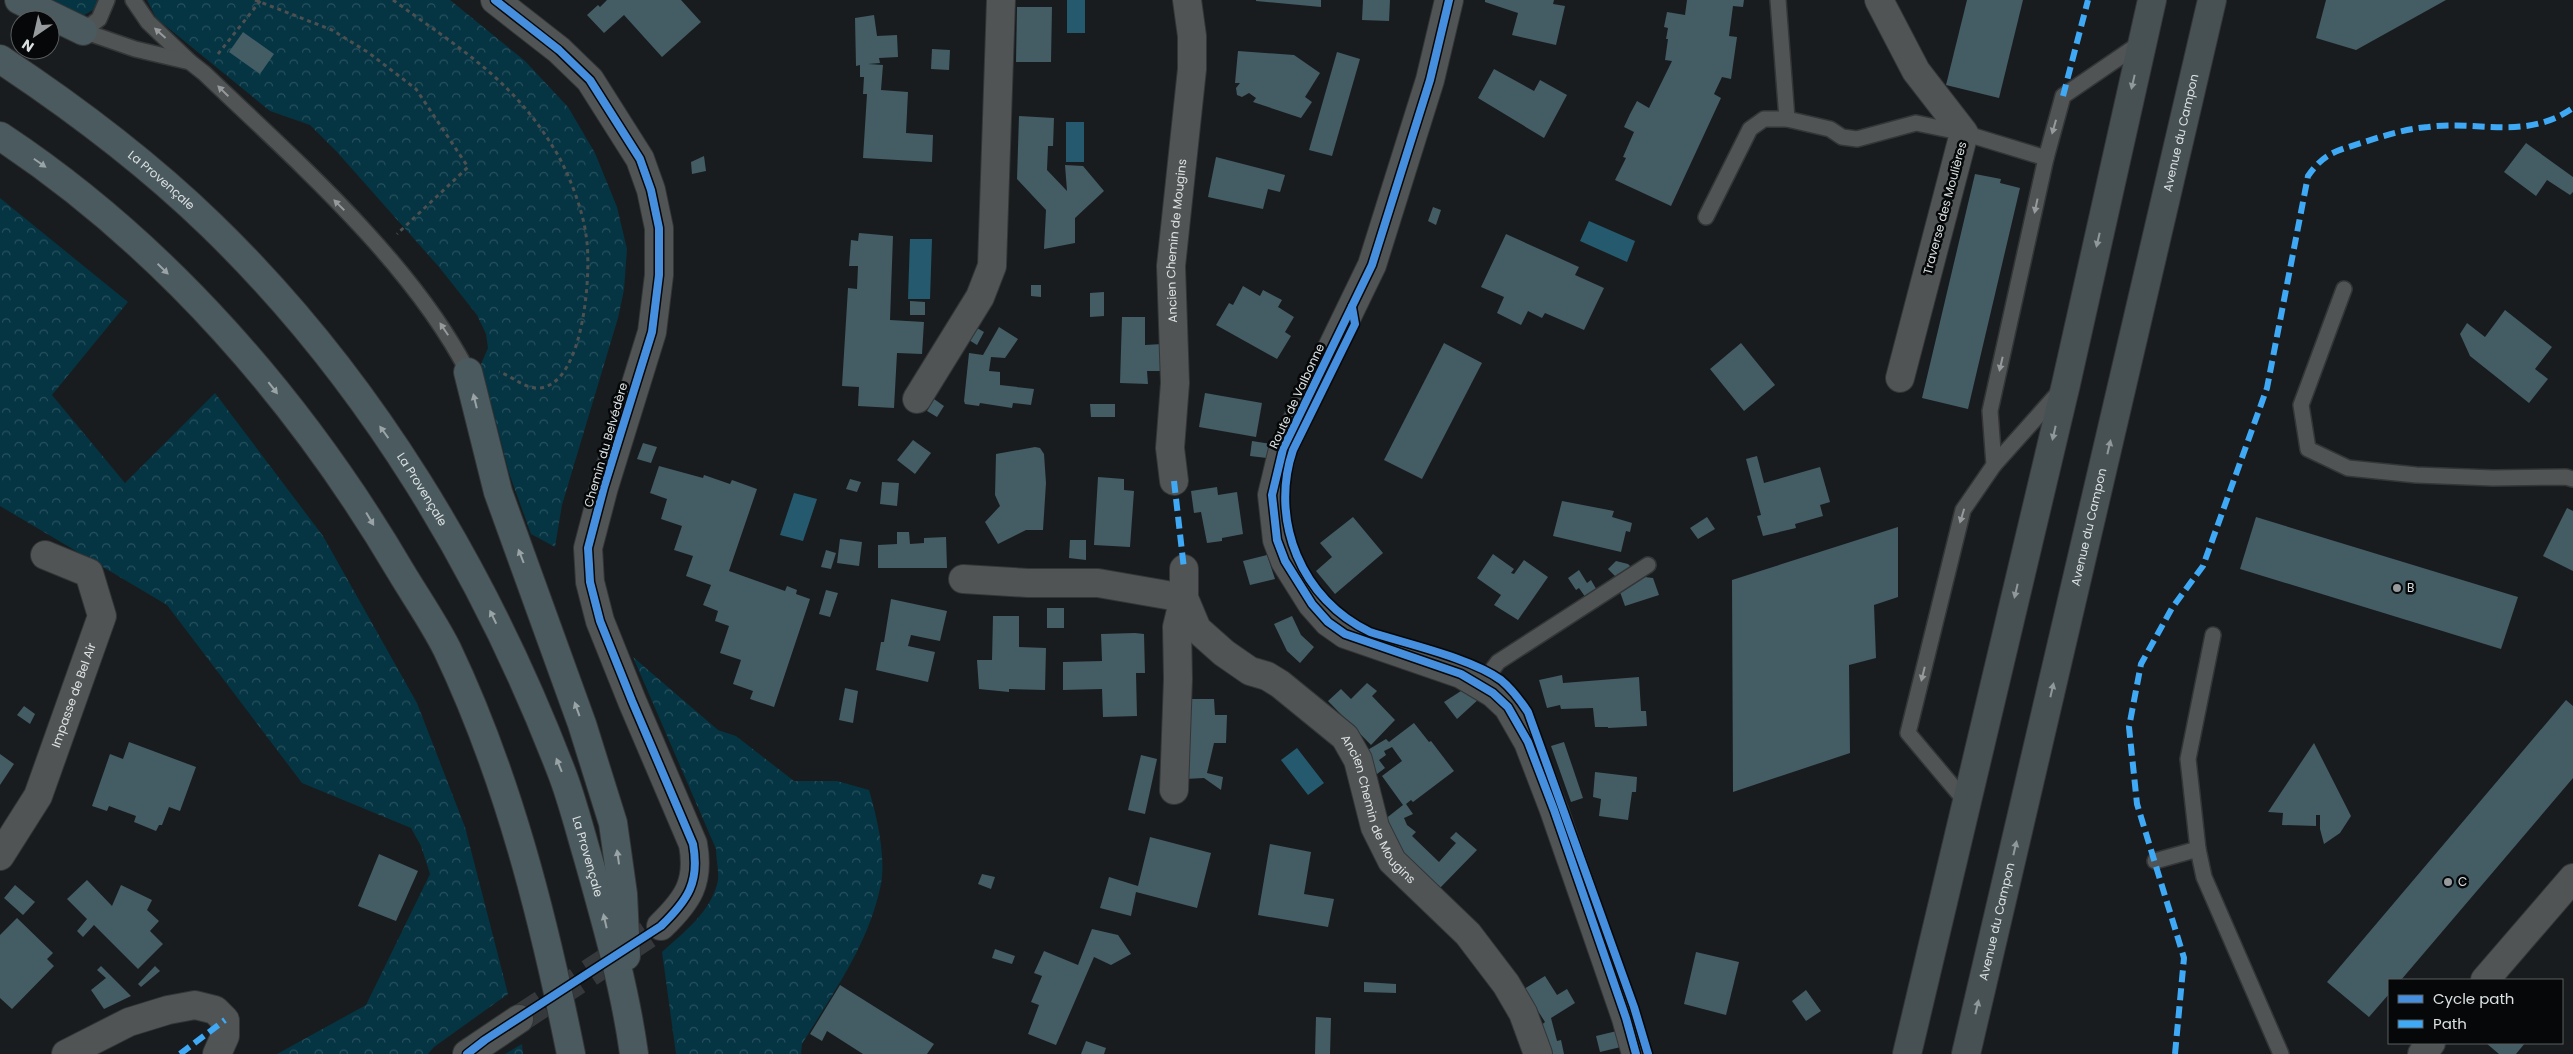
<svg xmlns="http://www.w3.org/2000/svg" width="2573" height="1054" viewBox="0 0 2573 1054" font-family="Poppins,sans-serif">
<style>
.forest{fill:url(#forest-crowns)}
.water{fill:#255a6e}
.building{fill:#445c64}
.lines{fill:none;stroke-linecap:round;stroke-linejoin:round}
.tertiary-tunnel{stroke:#35393b;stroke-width:28;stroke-dasharray:28 14;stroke-linecap:butt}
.service-casing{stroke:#333537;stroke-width:18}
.minor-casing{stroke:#333537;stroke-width:30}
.tertiary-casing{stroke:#333537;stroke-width:30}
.primary-casing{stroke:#333537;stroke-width:30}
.motorway-casing{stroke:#333537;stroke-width:30}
.path{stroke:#4d5051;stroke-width:3;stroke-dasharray:4 4;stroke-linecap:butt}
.service{stroke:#515455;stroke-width:15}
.minor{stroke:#515455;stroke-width:28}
.tertiary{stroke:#515455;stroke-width:28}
.primary{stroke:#475154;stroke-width:28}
.motorway{stroke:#4b5a5f;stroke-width:28}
.quiet{stroke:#3fa9f5;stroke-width:6;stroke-dasharray:12 6;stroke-linecap:butt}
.cycleway-casing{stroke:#050708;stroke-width:11}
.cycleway{stroke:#468fdf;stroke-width:8}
.oneway{fill:#969a9c}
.oneway2{fill:#91989b}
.oneway3{fill:#9aa4a7}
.poi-dot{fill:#979b9d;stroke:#050708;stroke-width:2}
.labels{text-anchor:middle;stroke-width:5;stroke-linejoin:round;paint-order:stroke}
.street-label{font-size:12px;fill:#dbe0e2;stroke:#050708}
.poi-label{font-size:12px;fill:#dbe0e2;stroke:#050708;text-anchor:start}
</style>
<defs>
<pattern id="forest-crowns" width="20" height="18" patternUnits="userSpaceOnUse" patternTransform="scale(1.25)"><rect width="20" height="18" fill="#053443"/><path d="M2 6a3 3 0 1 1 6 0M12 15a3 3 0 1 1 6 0" fill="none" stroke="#29515e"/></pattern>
</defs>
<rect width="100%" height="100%" fill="#181c1e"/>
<!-- forest -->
<g class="forest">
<polygon points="36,0 98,0 98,1 93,10 79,18"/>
<polygon points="147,0 450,0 525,61 568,107 595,153 617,207 627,249 624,290 618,318 562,505 555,547 531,534 509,473 481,364 488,348 486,334 477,315 439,267 337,152 310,125 270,111 156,18"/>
<polygon points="0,198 128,302 52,395 125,483 215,393 323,536 417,703 465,827 508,994 434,1047 428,1054 277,1054 366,1005 430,874 421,846 411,828 302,783 167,605 0,506"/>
<path d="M633,657L718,730L736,736L794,781H837L869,790C877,816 886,857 881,884C869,944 833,993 802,1044L801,1054H676L662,952C684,932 712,911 718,880C719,871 716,859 716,849Z"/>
<polygon points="522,1044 523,1054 505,1054"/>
</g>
<!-- water -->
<g class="water">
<rect x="1067" y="0" width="18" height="33"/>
<rect x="1066" y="122" width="18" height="40"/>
<polygon points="1589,221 1635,241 1627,262 1580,241"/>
<polygon points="910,239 932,239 930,299 908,299"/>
<polygon points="794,493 817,499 803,541 780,535"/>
<polygon points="1297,748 1324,783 1308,795 1281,760"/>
</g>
<!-- building -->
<g class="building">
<polygon points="607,0 681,0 701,22 662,57 624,15 604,33 587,15 598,5 600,7"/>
<polygon points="1256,0 1321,0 1321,7 1256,1"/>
<polygon points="1363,0 1390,0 1389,21 1362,20"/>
<polygon points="1485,0 1554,0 1553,4 1565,6 1556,45 1512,35 1518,13 1485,2"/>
<polygon points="1687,0 1744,0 1743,7 1733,6 1729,36 1737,37 1731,79 1722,77 1714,94 1721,98 1671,206 1615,180 1626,158 1623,157 1634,132 1624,127 1630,114 1637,101 1649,108 1672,61 1665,60 1668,39 1666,39 1668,28 1664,27 1667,12 1685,15"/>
<polygon points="1967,0 2023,0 1999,98 1946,85"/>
<polygon points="2326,0 2446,0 2356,50 2316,38"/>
<polygon points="1017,7 1052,7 1051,62 1016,62"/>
<polygon points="874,15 877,36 897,35 898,57 879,58 880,63 868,64 883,65 881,90 908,92 906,133 933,135 932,162 863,158 867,94 863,94 864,77 860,77 860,65 856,66 855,18"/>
<polygon points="243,32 274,54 260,74 229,52"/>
<polygon points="932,49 950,50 949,70 931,69"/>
<polygon points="1238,51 1294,55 1320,73 1305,97 1312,102 1301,118 1253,102 1256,98 1249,93 1242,97 1237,95 1236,88 1240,83 1235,83"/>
<polygon points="1337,52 1360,59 1332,156 1309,150"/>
<polygon points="1494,69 1534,91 1540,80 1567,95 1544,138 1478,98"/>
<polygon points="1019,116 1054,118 1053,146 1048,146 1047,170 1067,191 1065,165 1083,166 1104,191 1075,218 1075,243 1044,249 1046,210 1017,179"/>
<polygon points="2526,143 2573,177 2573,192 2570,195 2547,180 2536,196 2504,172"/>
<polygon points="704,156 706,171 692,174 691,162"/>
<polygon points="1216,157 1285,175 1280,192 1268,189 1263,209 1208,197"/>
<polygon points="1975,174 2001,179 2000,183 2020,188 1968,409 1922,398"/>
<polygon points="1433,207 1441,210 1436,225 1428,221"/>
<polygon points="859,233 893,236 890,320 924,322 922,354 897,353 894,408 858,406 859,387 842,386 848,288 857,289 858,266 849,266 851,240 858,241"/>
<polygon points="1506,234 1579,267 1575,275 1604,288 1584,330 1545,313 1542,318 1528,311 1521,325 1497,313 1504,297 1481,287"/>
<polygon points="1031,285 1041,285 1041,297 1031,296"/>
<polygon points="1243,286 1260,296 1263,290 1282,300 1278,307 1294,317 1285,332 1291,336 1277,359 1216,325 1229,303 1233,305"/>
<polygon points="1104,292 1104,316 1090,317 1090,293"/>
<polygon points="910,301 925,302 925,315 910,315"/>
<polygon points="2505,310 2552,347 2535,369 2548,379 2529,403 2470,356 2460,334 2467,323 2485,337"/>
<polygon points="1122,317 1145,317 1145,345 1162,344 1161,371 1147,371 1148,384 1120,383"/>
<polygon points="999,327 1018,339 1005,358 991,357 989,371 1000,372 1000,385 1034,389 1031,405 1013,403 1012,408 980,403 979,406 965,404 964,401 969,353 983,355"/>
<polygon points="977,328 984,332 977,345 969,340"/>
<polygon points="1444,343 1482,363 1422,479 1384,460"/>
<polygon points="1741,343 1775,385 1744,411 1710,369"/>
<polygon points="1205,393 1262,403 1256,437 1199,427"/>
<polygon points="934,399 944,406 937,417 927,411"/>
<polygon points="1090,404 1115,404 1115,417 1091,417"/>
<polygon points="913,440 931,453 915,474 897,460"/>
<polygon points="1252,441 1271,444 1267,458 1250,456"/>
<polygon points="643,443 657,447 651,463 637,459"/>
<polygon points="1035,447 1040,448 1044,454 1046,483 1043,530 1026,530 998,544 985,522 1000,506 995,495 996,454"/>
<polygon points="1757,456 1764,483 1820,467 1830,502 1820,505 1823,516 1795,524 1796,528 1763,536 1757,516 1761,515 1746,459"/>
<polygon points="659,466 703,478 704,475 730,484 732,480 757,489 729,571 785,591 787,586 797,590 796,594 810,599 774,707 750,699 753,691 733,684 741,660 720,653 729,626 715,621 718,611 703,605 711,585 686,576 693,556 674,550 682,526 661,519 667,499 650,493"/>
<polygon points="1098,477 1124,479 1124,490 1134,491 1130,547 1094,545"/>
<polygon points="850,479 861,482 857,492 846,489"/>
<polygon points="882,482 899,483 897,506 880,504"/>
<polygon points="1217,487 1218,495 1237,492 1243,534 1222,538 1222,541 1207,543 1201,512 1194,513 1191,491"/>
<polygon points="1562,501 1614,511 1612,517 1632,523 1630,532 1626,531 1621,552 1553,536"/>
<polygon points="2567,508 2573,511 2573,571 2543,556"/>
<polygon points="1353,517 1383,553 1335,594 1316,571 1332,557 1320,543"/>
<polygon points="1707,517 1715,529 1698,539 1690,528"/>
<polygon points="2256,517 2518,597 2501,649 2240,569"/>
<polygon points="1898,527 1898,597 1874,605 1876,658 1849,665 1850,753 1733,792 1732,580"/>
<polygon points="897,532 909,532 910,544 924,543 924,538 946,537 947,568 878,568 878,545 897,544"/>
<polygon points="840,539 862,542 859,566 837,563"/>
<polygon points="1070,540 1086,540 1086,560 1069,558"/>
<polygon points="826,550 836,553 831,569 821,567"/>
<polygon points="1493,554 1514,569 1511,573 1514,574 1524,560 1548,577 1518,620 1494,605 1501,595 1477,578"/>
<polygon points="1267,555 1275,579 1250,585 1243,561"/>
<polygon points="1616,561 1628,564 1632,568 1618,579 1608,569"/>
<polygon points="1579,570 1587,583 1591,580 1598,592 1586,598 1579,588 1576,590 1568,578"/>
<polygon points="1645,577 1653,578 1659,595 1625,606 1620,592"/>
<polygon points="826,590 838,593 830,617 819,614"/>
<polygon points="891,599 947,611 940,641 911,635 908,646 935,652 928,682 876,670 881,642 884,642"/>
<rect x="1047" y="608" width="17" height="20"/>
<polygon points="993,616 1019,616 1019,647 1046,648 1045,690 1009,689 1009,692 979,689 977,660 992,660"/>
<polygon points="1292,616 1301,635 1314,647 1300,663 1287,651 1274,624"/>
<polygon points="1135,633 1144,634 1145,673 1136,673 1137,716 1103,717 1102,689 1063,690 1063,662 1102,661 1101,634"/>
<polygon points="1562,675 1563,683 1639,677 1641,711 1646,711 1647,726 1608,728 1608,727 1595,727 1593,708 1561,709 1560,705 1547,708 1539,680"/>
<polygon points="1367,683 1377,691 1372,696 1395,720 1371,745 1328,701 1341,689 1351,699"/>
<polygon points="845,688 858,691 853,723 839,720"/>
<polygon points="1464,689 1480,698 1457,719 1444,702"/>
<polygon points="1182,699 1214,699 1215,715 1227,715 1226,743 1214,743 1207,773 1223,777 1221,790 1204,778 1185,779"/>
<polygon points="2566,700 2573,706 2573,778 2401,980 2389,980 2389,994 2369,1017 2327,982"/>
<polygon points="24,706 35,714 30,724 17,715"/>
<polygon points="1414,723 1429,742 1431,741 1454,771 1413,802 1411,800 1406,804 1413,814 1404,818 1407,825 1416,832 1412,836 1439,862 1456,843 1450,838 1456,832 1477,850 1440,888 1399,849 1384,820 1403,805 1382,776 1402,761 1392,747 1384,751 1386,755 1379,760 1385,768 1373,777 1366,751 1386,739 1389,742"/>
<polygon points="129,742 196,767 180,811 169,807 162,825 159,825 156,831 134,822 136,816 109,806 107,811 92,806 110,754 123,759"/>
<polygon points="1564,742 1583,798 1571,802 1551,746"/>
<polygon points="2314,743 2351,816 2340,833 2324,844 2320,829 2320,815 2316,815 2316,826 2282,825 2283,813 2268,812"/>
<polygon points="0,754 14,764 0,785"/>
<polygon points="1141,755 1157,759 1145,814 1128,810"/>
<polygon points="1595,772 1637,777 1636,792 1632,792 1628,820 1599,816 1601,799 1593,797"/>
<polygon points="1150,837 1211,853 1197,908 1136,892 1131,916 1100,908 1109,877 1138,886"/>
<polygon points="1270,844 1311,852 1304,894 1334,899 1328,927 1258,915"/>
<polygon points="379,854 418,871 396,921 358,906"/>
<polygon points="982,874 995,877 991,889 978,884"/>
<polygon points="87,880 112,906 121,885 152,900 147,910 159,921 150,931 163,944 138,969 94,925 83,937 77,931 87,919 67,899"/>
<polygon points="15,885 35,902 23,915 4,898"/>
<polygon points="17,918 53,953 47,959 54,966 12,1009 0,998 0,935"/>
<polygon points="1092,929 1118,935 1131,954 1111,965 1094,957 1056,1045 1028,1034 1039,1005 1031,1002 1042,976 1034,973 1044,951 1078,965"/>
<polygon points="995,949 1015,956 1012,964 992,958"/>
<polygon points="1696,952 1739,962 1726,1015 1684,1004"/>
<polygon points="101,966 131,996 104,1009 91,990 106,978 97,970"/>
<polygon points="155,966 160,971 141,987 138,984"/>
<polygon points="1545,976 1557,995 1567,989 1575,1003 1551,1018 1557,1041 1561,1040 1564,1054 1545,1054 1538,1028 1545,1022 1524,989"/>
<polygon points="1364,982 1396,984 1396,993 1364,992"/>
<polygon points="840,985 934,1044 927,1054 863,1054 827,1031 822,1041 810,1034"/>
<polygon points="1806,990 1821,1011 1806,1021 1792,1001"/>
<polygon points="1316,1017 1331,1018 1330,1054 1315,1054"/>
<polygon points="1621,1030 1625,1046 1600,1052 1596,1036"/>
<polygon points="1086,1041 1106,1048 1104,1054 1081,1054"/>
<polygon points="2486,1043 2525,1043 2516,1054 2499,1054"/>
</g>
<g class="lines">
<!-- tertiary-tunnel -->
<polyline class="tertiary-tunnel" points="519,1019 661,926"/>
<defs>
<g id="service">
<polyline points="133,0 148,22 190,62"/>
<polyline points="1778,0 1787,119"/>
<path d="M83,31L135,49L190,62L204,73C294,159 411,261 468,372"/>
<polyline points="83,31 99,19 107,0"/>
<polyline points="1706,217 1750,129 1764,119 1787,119 1830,129 1842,137 1857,139 1916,123 1964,133 2046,158"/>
<polyline points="2344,289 2301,405 2308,449 2348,468 2416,475 2493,478 2566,477 2573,479"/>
<polyline points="1994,465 2060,391"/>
<polyline points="2213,635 2188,759 2198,849 2204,877 2281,1054"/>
<polyline points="1481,685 1498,662 1648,565"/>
<polyline points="1966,802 1908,733 1963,510 1994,465 1990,411 2046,158 2063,96 2142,42"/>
<polyline points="2155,861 2198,849"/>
</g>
<g id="minor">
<polyline points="1879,0 1916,71 1964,133 1900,378"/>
<polyline points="917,399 980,297 992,266 1001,0"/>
<path id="s1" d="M1174,481L1170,448L1175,383L1171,266L1192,69V36L1187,0"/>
<polyline points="963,579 1028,583 1098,583 1184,598"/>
<path id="s2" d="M1184,598L1197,629L1224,653L1250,671L1267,676L1280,684L1345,737L1358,760L1375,827L1392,861L1468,934L1506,984L1523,1013L1538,1054"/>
<polyline points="1174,790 1178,679 1177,627 1184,598 1184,569"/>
<path id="s3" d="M0,856L38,796L102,616L89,573L45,555"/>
<polyline points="2485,980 2573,878"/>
<polyline points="66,1054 129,1022 168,1010 195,1005 215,1010 225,1020 225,1036 217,1054"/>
<polyline points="2422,1054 2431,1043"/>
</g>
<g id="tertiary">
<path d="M495,0L559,50L590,80L640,159L651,190L659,228V275L652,332L604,487L588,548L590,582L600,621L632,701L693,844C700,882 688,900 661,926"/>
<polyline points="1449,0 1430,80 1372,265 1283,449 1272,495 1277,540 1285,561 1312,604 1328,622 1345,634 1461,674 1493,693 1508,707 1528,742 1554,810 1626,1018 1636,1054"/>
<polyline points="467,1054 519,1019"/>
</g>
<g id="primary">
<polyline points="1907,1054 2066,384 2152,0"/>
<path id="s4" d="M1966,1054L2212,0"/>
</g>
<g id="motorway">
<polyline points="19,0 83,31"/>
<path id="s5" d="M0,59C74,108 147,163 211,225C369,378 485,571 563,776C573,803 580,831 588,858C606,922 625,988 634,1054"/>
<path d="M0,136C165,245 301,402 401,572C416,597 434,623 447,649C508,777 543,916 571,1054"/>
<polyline points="468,372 498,492 582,724 613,823 623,894 626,956"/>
</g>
</defs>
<!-- service casing -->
<use href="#service" class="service-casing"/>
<!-- minor casing -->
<use href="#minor" class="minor-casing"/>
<!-- tertiary casing -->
<use href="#tertiary" class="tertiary-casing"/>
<!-- primary casing -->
<use href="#primary" class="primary-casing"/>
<!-- motorway casing -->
<use href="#motorway" class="motorway-casing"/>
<!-- path -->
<g class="path">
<polyline points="255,0 332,30 369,53 416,89 468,167 397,234"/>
<path d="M393,0C456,46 511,78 553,147C567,168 583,210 586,235C592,268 585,383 540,388C524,389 514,377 499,372"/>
<polyline points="218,54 261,0"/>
</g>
<!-- service -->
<use href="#service" class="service"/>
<!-- minor -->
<use href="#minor" class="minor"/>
<!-- tertiary -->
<use href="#tertiary" class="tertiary"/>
<!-- primary -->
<use href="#primary" class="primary"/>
<!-- motorway -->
<use href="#motorway" class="motorway"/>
<!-- quiet -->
<g class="quiet">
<polyline points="2063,96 2088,0"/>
<polyline points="1174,481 1184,569"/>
<polyline points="180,1054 225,1020"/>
<path d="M2175,1054L2184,958L2137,804L2129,727L2141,664L2172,608L2203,566L2267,388L2308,176C2324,153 2336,151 2361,143C2383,136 2405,129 2428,127C2480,120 2525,141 2573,108"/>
</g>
<defs>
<g id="cycleway">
<polyline points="1449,0 1430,80 1372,265 1283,449 1272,495 1277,540 1285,561 1312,604 1328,622 1345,634 1461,674 1493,693 1508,707 1528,742 1554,810 1626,1018 1636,1054"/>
<path d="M1352,307L1355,324L1293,450C1269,521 1302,600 1370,632C1407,644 1471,658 1501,680C1512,689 1520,700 1528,712L1634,1007L1648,1054"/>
<path d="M467,1054L485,1040L661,926C688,900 700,882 693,844L632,701L600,621L590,582L588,548L604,487L652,332L659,275V228L651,190L640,159L590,80L559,50L495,0"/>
</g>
</defs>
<!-- cycleway casing -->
<use href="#cycleway" class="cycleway-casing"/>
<!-- cycleway -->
<use href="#cycleway" class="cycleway"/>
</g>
<!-- one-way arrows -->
<defs><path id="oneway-solid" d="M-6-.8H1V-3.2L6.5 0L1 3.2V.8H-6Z" transform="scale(1.25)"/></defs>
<g class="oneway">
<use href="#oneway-solid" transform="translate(160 33) rotate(-138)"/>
<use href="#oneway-solid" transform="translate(223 91) rotate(-136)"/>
<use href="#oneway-solid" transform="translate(2054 127) rotate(106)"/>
<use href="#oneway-solid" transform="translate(339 205) rotate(-135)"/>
<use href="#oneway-solid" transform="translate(2036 206) rotate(102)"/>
<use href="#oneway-solid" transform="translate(444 329) rotate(-124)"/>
<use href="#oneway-solid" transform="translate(2001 364) rotate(103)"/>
<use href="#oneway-solid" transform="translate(1962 516) rotate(107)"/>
<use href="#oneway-solid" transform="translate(1923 674) rotate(104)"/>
</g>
<g class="oneway2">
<use href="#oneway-solid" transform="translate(2133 82) rotate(103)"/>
<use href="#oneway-solid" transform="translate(2098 240) rotate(103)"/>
<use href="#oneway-solid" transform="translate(2054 433) rotate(103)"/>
<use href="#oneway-solid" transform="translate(2109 447) rotate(-77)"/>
<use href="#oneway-solid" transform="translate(2016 591) rotate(103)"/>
<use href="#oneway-solid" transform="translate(2052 690) rotate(-77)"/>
<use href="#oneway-solid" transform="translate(2015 848) rotate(-77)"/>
<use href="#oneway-solid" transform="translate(1977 1007) rotate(-77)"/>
</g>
<g class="oneway3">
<use href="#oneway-solid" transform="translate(40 163) rotate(35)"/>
<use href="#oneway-solid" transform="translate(163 269) rotate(44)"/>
<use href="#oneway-solid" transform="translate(273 388) rotate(52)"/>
<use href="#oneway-solid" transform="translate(475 401) rotate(-104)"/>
<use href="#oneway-solid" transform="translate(384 432) rotate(-126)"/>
<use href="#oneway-solid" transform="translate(370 519) rotate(59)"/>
<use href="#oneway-solid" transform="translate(521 556) rotate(-111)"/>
<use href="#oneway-solid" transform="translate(493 617) rotate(-116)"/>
<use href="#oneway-solid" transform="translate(577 709) rotate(-110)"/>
<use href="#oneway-solid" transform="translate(559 765) rotate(-112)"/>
<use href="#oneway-solid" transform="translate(618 857) rotate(-98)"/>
<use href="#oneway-solid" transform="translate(605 921) rotate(-103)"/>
</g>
<!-- markers -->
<g class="poi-dot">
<circle cx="2397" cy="588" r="5"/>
<circle cx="2448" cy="882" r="5"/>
</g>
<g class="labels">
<!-- street labels -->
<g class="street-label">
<text dy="4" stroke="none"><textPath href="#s4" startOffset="946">Avenue du Campon</textPath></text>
<text dy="4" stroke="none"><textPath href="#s5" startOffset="202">La Provençale</textPath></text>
<text transform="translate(1945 208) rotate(-75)" y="4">Traverse des Moulières</text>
<text dy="4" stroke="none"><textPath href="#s1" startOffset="241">Ancien Chemin de Mougins</textPath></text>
<text transform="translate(1297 396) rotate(-65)" y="4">Route de Valbonne</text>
<text transform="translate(606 445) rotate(-74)" y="4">Chemin du Belvédère</text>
<text dy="4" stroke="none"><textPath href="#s5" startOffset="608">La Provençale</textPath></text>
<text dy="4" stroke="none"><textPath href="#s4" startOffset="541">Avenue du Campon</textPath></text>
<text dy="4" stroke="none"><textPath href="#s3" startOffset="178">Impasse de Bel Air</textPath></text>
<text dy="4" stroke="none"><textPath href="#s2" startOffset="299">Ancien Chemin de Mougins</textPath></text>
<text dy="4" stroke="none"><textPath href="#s5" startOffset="1012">La Provençale</textPath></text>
<text dy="4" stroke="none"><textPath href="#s4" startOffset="136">Avenue du Campon</textPath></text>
</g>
<!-- poi labels -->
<g class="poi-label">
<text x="2407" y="592">B</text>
<text x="2458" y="886">C</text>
</g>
</g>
<!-- legend -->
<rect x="2388" y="979" width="175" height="65" fill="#050708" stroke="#5b5e5f"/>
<rect x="2398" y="995" width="25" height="8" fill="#468fdf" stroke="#5b5e5f"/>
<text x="2433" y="1004" font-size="15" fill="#dbe0e2">Cycle path</text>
<rect x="2398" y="1020" width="25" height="8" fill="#3fa9f5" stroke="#5b5e5f"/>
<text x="2433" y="1029" font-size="15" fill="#dbe0e2">Path</text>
<!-- north arrow -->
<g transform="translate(35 35) rotate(214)"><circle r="24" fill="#050708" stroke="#5b5e5f"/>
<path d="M0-4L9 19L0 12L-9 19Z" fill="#979b9d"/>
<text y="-8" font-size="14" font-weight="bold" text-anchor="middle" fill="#dbe0e2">N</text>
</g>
</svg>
